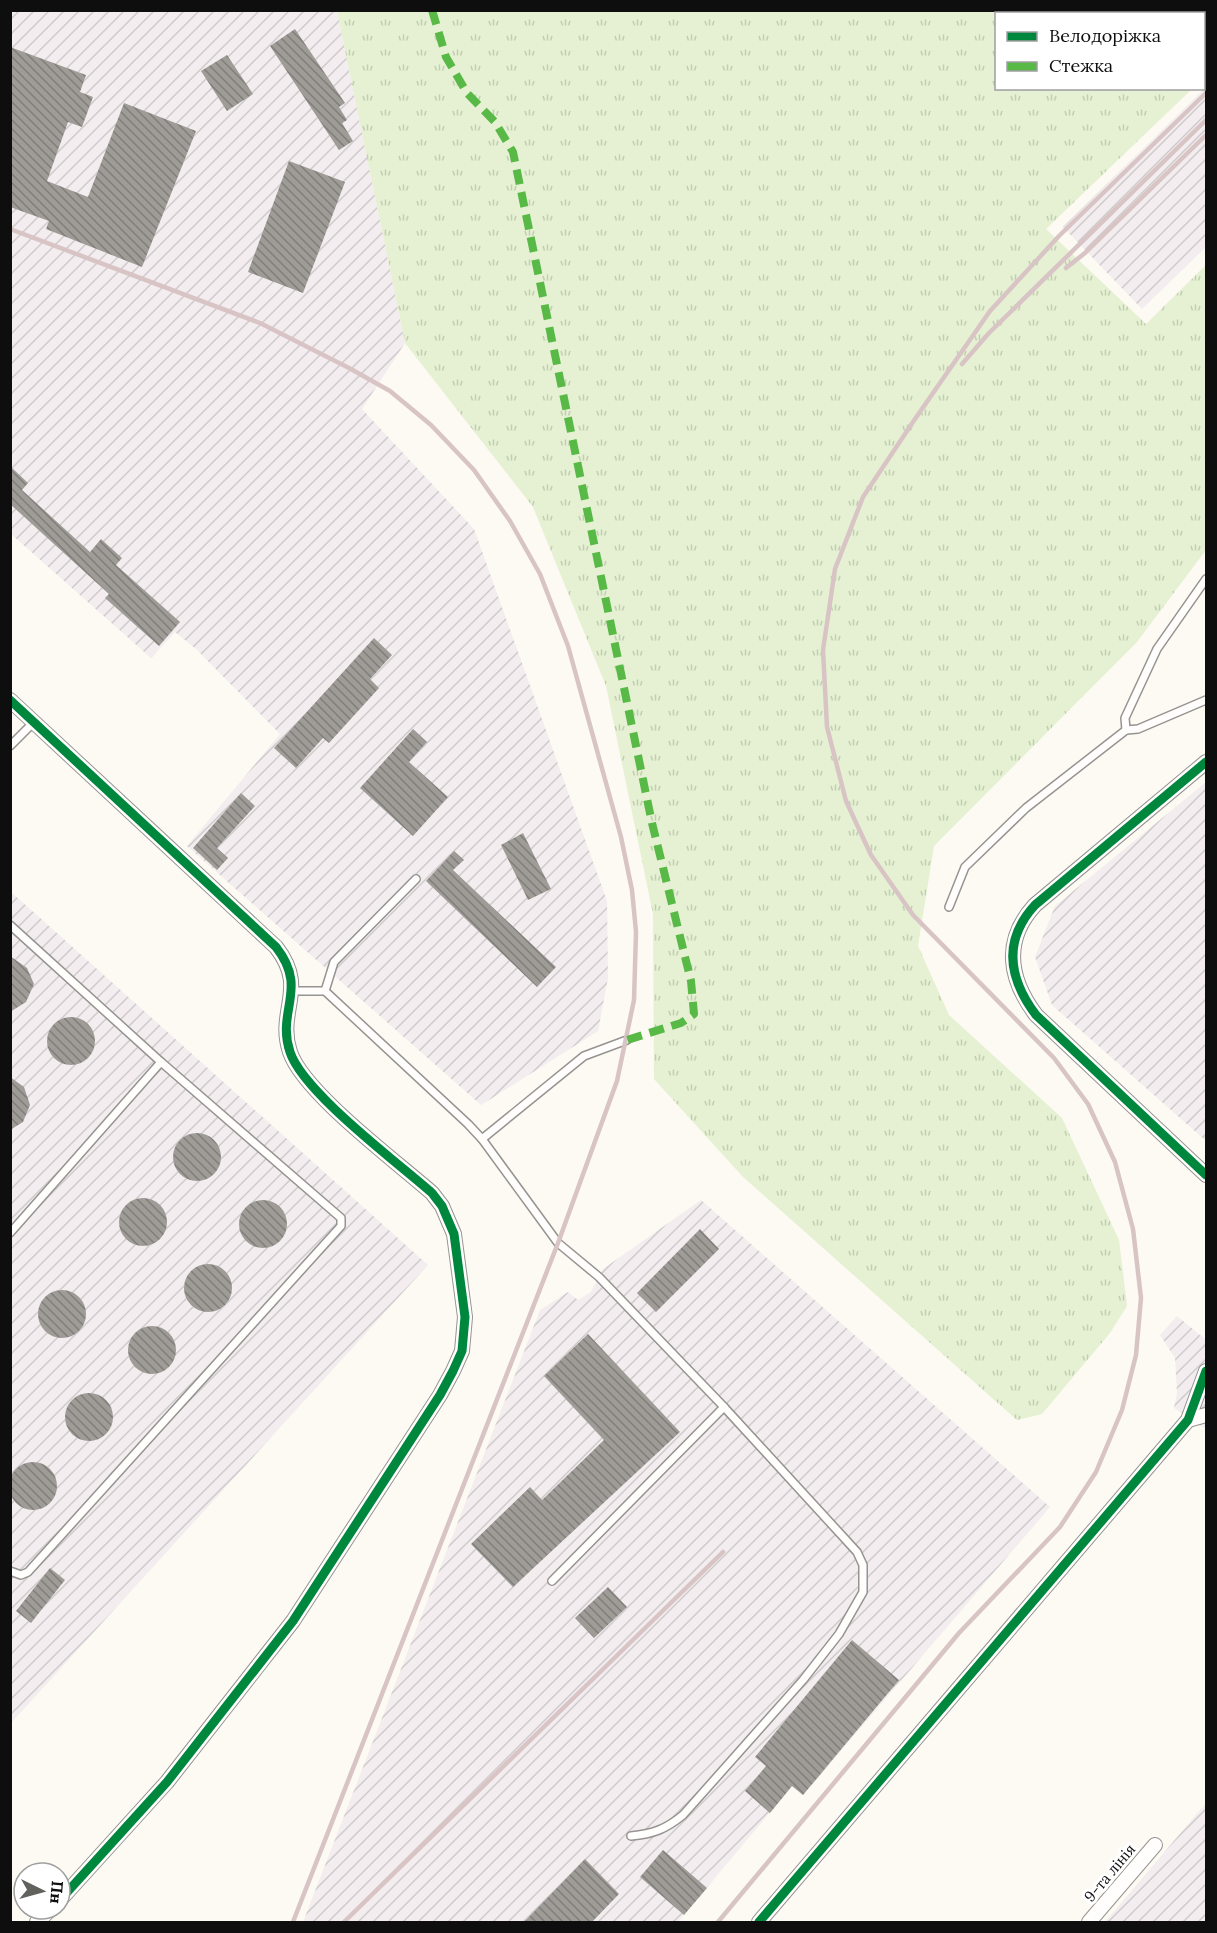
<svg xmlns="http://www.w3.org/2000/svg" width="1217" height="1933" viewBox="0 0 1217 1933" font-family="Lora,serif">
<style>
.industrial{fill:url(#industrial-furrows)}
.grass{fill:url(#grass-tufts)}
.building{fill:url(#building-back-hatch)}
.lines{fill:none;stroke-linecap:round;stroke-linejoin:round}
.service-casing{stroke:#959491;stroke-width:10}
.minor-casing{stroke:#959491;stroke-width:16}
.service{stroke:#fffefd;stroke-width:7}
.minor{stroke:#fffefd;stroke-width:14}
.rail{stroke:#d8c4c5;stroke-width:4.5}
.quiet{stroke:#58b947;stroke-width:8;stroke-dasharray:15 8;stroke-linecap:butt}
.cycleway-casing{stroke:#fff;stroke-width:13}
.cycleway{stroke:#00873e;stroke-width:9}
.labels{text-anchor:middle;stroke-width:6;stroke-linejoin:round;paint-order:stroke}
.street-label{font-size:15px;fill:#0e0e0e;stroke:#fff}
</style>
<defs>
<pattern id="industrial-furrows" width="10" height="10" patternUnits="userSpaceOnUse" patternTransform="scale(1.5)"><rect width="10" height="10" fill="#f3edef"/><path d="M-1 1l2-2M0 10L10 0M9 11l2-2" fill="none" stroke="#cfcacc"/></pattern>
<pattern id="grass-tufts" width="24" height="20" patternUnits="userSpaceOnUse" patternTransform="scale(1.5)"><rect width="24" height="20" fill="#e5f1d2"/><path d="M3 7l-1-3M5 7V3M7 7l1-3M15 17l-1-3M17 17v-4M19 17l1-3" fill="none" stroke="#c3cdb3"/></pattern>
<pattern id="building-back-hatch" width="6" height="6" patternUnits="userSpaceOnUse" patternTransform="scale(1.5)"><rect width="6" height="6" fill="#9f9c98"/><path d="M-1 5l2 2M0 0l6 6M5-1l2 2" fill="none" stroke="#807e7a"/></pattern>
</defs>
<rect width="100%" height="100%" fill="#fcfaf2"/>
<!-- industrial -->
<g class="industrial">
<polygon points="11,11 337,11 405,343 362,409 474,529 607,901 608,978 598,1031 481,1105 187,846 280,734 196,649 175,632 151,658 11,534"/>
<polygon points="1206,87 1206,247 1142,309 1063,227"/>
<polygon points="1206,782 1206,1141 1052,1005 1035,957 1055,906"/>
<polygon points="11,892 428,1265 11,1723"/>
<polygon points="701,1200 1050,1507 803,1795 792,1786 678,1922 303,1922 540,1310 568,1292 578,1300 591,1292 603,1269"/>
<polygon points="1177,1316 1206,1340 1206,1429 1174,1408 1177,1393 1175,1358 1160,1335"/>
<polygon points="1206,1803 1206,1922 1105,1922"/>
</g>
<!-- grass -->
<polygon class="grass" points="337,11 1206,11 1206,74 1204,77 1204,14 996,14 996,88 1192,89 1046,229 1146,324 1206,265 1206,550 1137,642 934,846 918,946 949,1015 1062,1118 1119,1240 1127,1306 1110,1333 1042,1414 1017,1420 743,1177 654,1079 653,914 606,686 533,507 405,343"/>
<!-- building -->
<g class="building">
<polygon points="295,29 345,103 339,107 347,120 342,123 353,141 339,150 270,46"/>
<polygon points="10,47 86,75 80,92 93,97 82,127 68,122 47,181 88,197 124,103 196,131 142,267 46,229 49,221 10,207"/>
<polygon points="227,55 253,94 227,111 201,71"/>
<polygon points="289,161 345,182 303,293 248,272"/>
<polygon points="10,466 28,483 22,490 90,552 101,539 122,558 116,565 180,622 159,646 105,598 109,594 10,504"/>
<polygon points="374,638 392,655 370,679 379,688 329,743 323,738 296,768 274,748"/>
<polygon points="413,729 427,742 409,762 448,797 413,836 360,788"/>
<polygon points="241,793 255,806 217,848 228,858 217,870 193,848"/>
<polygon points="523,833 551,889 528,900 501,845"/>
<polygon points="454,851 464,860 453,870 556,967 537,987 426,881"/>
<polygon points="10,956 27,968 34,984 26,1002 10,1012"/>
<circle cx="71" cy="1041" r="24"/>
<polygon points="10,1077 24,1087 30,1105 23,1122 10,1130"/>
<circle cx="197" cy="1157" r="24"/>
<circle cx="143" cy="1222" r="24"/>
<circle cx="263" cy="1224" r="24"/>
<polygon points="700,1229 719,1249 656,1312 637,1293"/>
<circle cx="208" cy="1288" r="24"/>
<circle cx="62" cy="1314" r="24"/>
<circle cx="152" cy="1350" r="24"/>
<polygon points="588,1334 680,1432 513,1587 471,1544 530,1487 542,1500 604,1440 544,1376"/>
<circle cx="89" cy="1417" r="24"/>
<circle cx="33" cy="1486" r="24"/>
<polygon points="50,1568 65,1580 31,1623 16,1611"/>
<polygon points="608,1587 627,1607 594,1638 575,1618"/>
<polygon points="852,1640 899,1680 803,1795 792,1786 770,1813 745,1791 766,1766 755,1757"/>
<polygon points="663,1850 707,1888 684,1915 640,1877"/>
<polygon points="585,1859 619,1894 591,1923 523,1923"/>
</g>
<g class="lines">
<defs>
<g id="service">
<polyline points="1126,730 1125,718 1157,649 1206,579"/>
<polyline points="10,746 35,721"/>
<polyline points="949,907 965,867 1026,808 1126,730 1138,729 1206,700"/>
<polyline points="10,925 161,1062 341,1218 341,1226 28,1572 21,1575 10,1571"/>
<path d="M293,991H325L468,1124L482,1139L558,1243L599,1277L724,1407L857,1552L863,1565V1592L839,1634L803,1680L683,1815C666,1829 653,1834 631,1836"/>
<polyline points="325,991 334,962 416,879"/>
<polyline points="482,1139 584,1056 627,1040"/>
<polyline points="10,1233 161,1062"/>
<polyline points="552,1581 724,1407"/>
</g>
<g id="minor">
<path d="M10,700L276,947C309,989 276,1010 290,1052C303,1092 397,1162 432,1193L442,1206L454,1234L465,1317L462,1351L453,1371L440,1395L293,1621L167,1782L60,1900"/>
<path d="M1206,762L1035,905C1002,941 1009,979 1036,1015L1206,1175"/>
<polyline points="1188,1420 1206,1415"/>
<polyline points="37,1922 51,1909"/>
<polyline points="759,1922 1188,1420 1206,1371"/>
<polyline points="1089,1922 1155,1845"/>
</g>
</defs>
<!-- service casing -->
<use href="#service" class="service-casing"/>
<!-- minor casing -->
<use href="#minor" class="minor-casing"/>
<!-- service -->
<use href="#service" class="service"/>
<!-- minor -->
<use href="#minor" class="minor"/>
<!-- rail -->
<g class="rail">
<polyline points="10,229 260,323 349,368 390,391 431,425 474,470 510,521 540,574 568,646 621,837 632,890 636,932 634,1000 617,1081 558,1243 293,1922"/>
<polyline points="1066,268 1085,253 1206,135"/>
<polyline points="962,364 989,333 1206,120"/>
<polyline points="344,1922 723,1552"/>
<polyline points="718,1922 959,1633 1060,1527 1096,1472 1122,1410 1136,1355 1141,1298 1133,1229 1115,1162 1088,1104 1054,1058 913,915 871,855 846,801 827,727 823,650 835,569 863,497 915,419 990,311 1059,236 1206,93"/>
</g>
<!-- quiet -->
<polyline class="quiet" points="432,10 446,57 467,93 495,122 513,152 652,823 691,981 694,1014 681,1023 627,1040"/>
<defs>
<g id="cycleway">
<path d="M10,700L276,947C309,989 276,1010 290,1052C303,1092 397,1162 432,1193L442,1206L454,1234L465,1317L462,1351L453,1371L440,1395L293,1621L167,1782L60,1900"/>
<path d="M1206,762L1035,905C1002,941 1009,979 1036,1015L1206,1175"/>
<polyline points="759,1922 1188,1420 1206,1371"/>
</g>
</defs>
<!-- cycleway casing -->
<use href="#cycleway" class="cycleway-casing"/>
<!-- cycleway -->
<use href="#cycleway" class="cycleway"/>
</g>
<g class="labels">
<!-- street labels -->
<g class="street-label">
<text transform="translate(1110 1873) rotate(-50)" y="5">9-та лінія</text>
</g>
</g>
<!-- border -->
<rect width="1217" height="1933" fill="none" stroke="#0e0e0e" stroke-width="24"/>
<!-- legend -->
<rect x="995" y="12" width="210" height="78" fill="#ffffff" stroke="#9f9f9f" stroke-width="1.5"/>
<rect x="1007" y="32" width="30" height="9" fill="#00873e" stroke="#9f9f9f" stroke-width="1.5"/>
<text x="1049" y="42" font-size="18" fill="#0e0e0e">Велодоріжка</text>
<rect x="1007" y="62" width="30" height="9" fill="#58b947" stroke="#9f9f9f" stroke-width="1.5"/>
<text x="1049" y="72" font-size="18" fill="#0e0e0e">Стежка</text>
<!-- north arrow -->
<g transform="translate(42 1891) rotate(95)"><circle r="28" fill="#ffffff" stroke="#9f9f9f" stroke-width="1.5"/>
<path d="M0-4.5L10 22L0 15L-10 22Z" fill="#61615e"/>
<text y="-9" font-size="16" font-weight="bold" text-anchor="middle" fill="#0e0e0e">Пн</text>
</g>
</svg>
